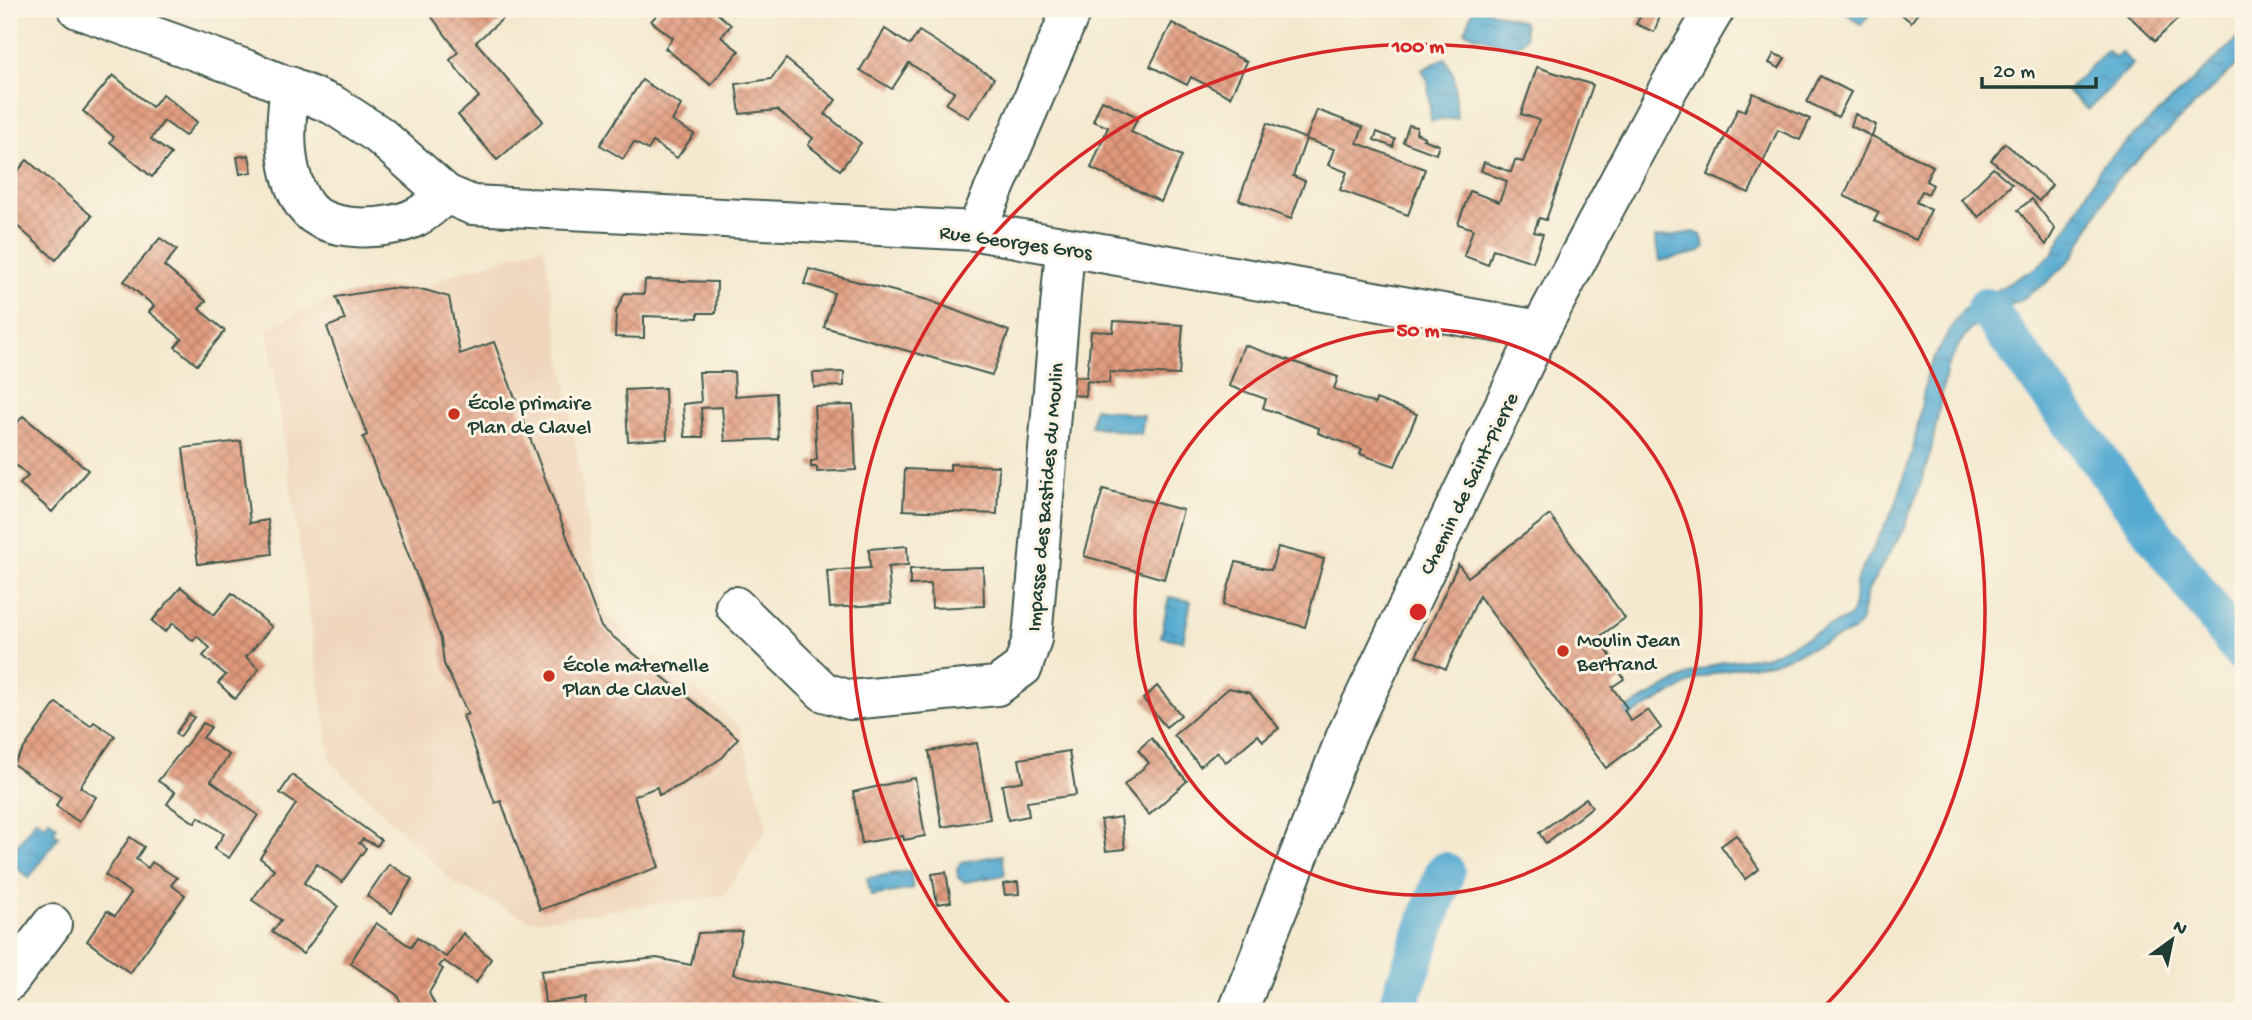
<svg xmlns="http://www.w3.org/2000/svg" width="2252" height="1020" viewBox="0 0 2252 1020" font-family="'Gochi Hand',sans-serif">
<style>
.built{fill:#efd6bb}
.water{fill:url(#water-ripples);stroke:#3a7482;stroke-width:2}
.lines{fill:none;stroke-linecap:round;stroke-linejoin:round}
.canal{stroke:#55aad1;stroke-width:40}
.building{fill:url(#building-cross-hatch)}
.minor-casing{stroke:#3f574b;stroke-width:42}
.minor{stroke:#fff;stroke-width:38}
.ring{fill:none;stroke:#d62828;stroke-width:3.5}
.poi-dot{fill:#c8321e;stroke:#fcf5e5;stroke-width:2.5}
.labels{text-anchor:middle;stroke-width:6;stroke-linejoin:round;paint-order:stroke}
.street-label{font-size:21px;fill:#1f3d34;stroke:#fcf5e5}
.poi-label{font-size:21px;fill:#1f3d34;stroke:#fcf5e5;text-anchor:start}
.centre{fill:#d62828;stroke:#fcf5e5;stroke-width:3.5}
.ring-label{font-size:21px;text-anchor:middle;font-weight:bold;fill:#d62828;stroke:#fcf5e5;stroke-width:6;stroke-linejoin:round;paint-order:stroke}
</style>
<defs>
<pattern id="water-ripples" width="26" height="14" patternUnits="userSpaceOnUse" patternTransform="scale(1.75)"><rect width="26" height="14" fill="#55aad1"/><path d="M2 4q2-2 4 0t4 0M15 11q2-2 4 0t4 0" fill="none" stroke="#468caa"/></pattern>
<pattern id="building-cross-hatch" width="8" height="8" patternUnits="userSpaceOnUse" patternTransform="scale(1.75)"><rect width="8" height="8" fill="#e1997c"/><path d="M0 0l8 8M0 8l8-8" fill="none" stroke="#b67e66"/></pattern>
</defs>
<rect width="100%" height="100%" fill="#fcf5e5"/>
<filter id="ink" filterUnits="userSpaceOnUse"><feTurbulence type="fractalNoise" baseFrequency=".0143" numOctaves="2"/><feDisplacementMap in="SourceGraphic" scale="14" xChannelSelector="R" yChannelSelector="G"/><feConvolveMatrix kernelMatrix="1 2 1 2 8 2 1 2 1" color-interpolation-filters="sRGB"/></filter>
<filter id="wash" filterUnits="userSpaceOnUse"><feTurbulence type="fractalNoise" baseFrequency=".00686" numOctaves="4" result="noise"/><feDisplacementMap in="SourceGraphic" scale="28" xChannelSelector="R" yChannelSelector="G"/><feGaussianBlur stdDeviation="1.57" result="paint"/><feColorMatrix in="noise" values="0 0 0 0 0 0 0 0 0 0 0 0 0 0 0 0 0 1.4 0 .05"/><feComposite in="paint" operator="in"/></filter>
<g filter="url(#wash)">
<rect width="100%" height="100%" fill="#f4e9cf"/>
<!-- built -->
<polygon class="built" points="544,246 602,610 740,727 767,828 725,895 532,921 455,884 331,762 267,328 336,297 390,288 425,290 447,276"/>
<!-- water -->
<g class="water">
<polygon points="1473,9 1485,9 1524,22 1526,37 1514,48 1465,32"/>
<polygon points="1841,9 1874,9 1861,25"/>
<polygon points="2243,34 2243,59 2114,182 2073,257 2046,283 2019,301 1979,319 1960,343 1947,367 1931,451 1921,483 1904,528 1868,590 1860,623 1854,631 1772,663 1734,668 1699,678 1629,717 1624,710 1690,674 1722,662 1768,656 1848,618 1853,611 1856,581 1896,504 1914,445 1928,369 1952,326 1964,309 2037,267 2053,253 2102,165"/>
<polygon points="2107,50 2115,58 2121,52 2133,64 2088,110 2067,91"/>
<polygon points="1445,58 1454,75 1457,118 1431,121 1428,81 1422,70"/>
<polygon points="1694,232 1701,235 1705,247 1700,252 1660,261 1655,238"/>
<polygon points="1094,408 1144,416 1141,434 1091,426"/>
<polygon points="1169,597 1191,601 1183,641 1161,637"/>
<polygon points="36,819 45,826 49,820 57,826 53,832 59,836 29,878 9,862 9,857"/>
<polygon points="1002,855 1005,875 965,882 958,878 957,868 962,862"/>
<polygon points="910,871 913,889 871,896 867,878"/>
</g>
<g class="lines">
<!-- canal -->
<g class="canal">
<polyline points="1986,308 2243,653"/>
<polyline points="1396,1011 1445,872"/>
</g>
</g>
<g id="blocks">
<!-- building -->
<g class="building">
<polygon points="426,9 501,9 507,15 476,42 543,121 497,160 458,115 479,97 450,60 458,52"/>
<polygon points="662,9 712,9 731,25 721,37 739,51 711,85 665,48 673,38 651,21"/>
<polygon points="1013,9 1029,9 1024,16"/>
<polygon points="1622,9 1663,9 1654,32 1636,24 1640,17"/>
<polygon points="1895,9 1921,9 1911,22"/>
<polygon points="2122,9 2188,9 2155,41"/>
<polygon points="1172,23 1247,62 1230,97 1191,77 1187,85 1150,66"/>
<polygon points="885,29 910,45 919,31 994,78 969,118 946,104 954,92 909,63 892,89 860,70"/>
<polygon points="1774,54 1785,58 1779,68 1769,63"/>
<polygon points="786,59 836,100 825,114 861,143 840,170 808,145 813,138 777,110 740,114 736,84 771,79"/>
<polygon points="1537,67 1593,85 1546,220 1539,218 1534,232 1543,234 1533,262 1493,249 1488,265 1464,256 1473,229 1458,224 1470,191 1499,202 1507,181 1481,171 1484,162 1511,172 1515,160 1523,162 1539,120 1521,114"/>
<polygon points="113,75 152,107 163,94 197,122 185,136 164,121 151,139 171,154 152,177 110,142 114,137 83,111"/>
<polygon points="1820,76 1851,92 1838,117 1807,102"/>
<polygon points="642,80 681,105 672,121 694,134 677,158 653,142 648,150 634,142 623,159 600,145"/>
<polygon points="1753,93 1810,119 1800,140 1778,130 1749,193 1708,175 1738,108 1745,111"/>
<polygon points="1102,100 1138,117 1131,132 1182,156 1161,202 1091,168 1108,127 1093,121"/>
<polygon points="1317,110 1363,127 1357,143 1425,169 1408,215 1340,190 1347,172 1328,165 1334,149 1306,139 1293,176 1305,181 1291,219 1239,200 1267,123 1306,139"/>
<polygon points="1855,114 1876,125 1872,136 1933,166 1926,181 1933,185 1928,194 1922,191 1916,202 1931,210 1916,240 1874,221 1879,212 1844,196 1871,136 1851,126"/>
<polygon points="1409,125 1417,127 1416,133 1425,137 1423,139 1439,145 1436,154 1403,142"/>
<polygon points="1377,132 1395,139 1393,147 1374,140"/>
<polygon points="2005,143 2052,185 2039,201 1991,160"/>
<polygon points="249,155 252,172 240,174 237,157"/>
<polygon points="27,160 92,216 56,260 9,219 9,167 16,173"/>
<polygon points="1993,168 2012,184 1979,217 1961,200"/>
<polygon points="2032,199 2055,229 2046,245 2018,210"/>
<polygon points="160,238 177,250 164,266 206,301 199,309 225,331 197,365 175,347 182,339 149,312 154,306 124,281"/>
<polygon points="809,269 928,300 1009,331 992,375 824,327 834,293 804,284"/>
<polygon points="645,280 717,282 716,313 698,313 698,318 644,316 644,338 615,337 616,311 625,293 644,294"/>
<polygon points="390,288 425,290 449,297 460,354 494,342 601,627 738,738 723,757 681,785 659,795 657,787 634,796 659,867 540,910 501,801 495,803 463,716 468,714 444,664 441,639 363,437 367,435 327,327 345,320 336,297"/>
<polygon points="1114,321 1183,325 1179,375 1110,372 1109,383 1087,381 1086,396 1070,395 1072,376 1087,377 1091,331 1113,332"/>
<polygon points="1244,345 1338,377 1334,389 1375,404 1376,399 1417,414 1395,466 1360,454 1362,449 1318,433 1319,428 1263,408 1266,399 1229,386"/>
<polygon points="699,372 734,372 735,396 776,393 778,439 725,441 722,407 701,408 703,437 685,437 683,404 701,402"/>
<polygon points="844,372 844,386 814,387 813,373"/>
<polygon points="665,388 667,439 628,441 625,390"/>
<polygon points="853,405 856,470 817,472 817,467 811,467 811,461 817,460 814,406"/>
<polygon points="23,416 88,470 52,512 20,484 28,476 9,459 9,424 13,428"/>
<polygon points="241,441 250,523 268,520 272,554 198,564 183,448"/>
<polygon points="950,464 999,466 997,514 903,510 905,469 950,471"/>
<polygon points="1103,489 1183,510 1164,579 1084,556"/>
<polygon points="1550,515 1625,618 1599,637 1624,679 1612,687 1627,708 1624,710 1631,721 1648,710 1661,728 1606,768 1479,596 1446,669 1416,656 1458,564 1468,577"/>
<polygon points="907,546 908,565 888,567 891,604 830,608 827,571 870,568 869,549"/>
<polygon points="1278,547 1324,559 1305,627 1223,605 1236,562 1271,570"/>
<polygon points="983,567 984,606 932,608 931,584 910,585 910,569"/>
<polygon points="181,587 214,615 232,593 272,627 246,657 259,669 235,699 218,683 226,675 203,656 210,648 197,636 193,641 173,623 165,632 152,621"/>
<polygon points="1157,686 1181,715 1166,727 1143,699"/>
<polygon points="1229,688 1250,693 1279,728 1263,741 1258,735 1226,762 1217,752 1200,766 1174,735"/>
<polygon points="56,703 91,726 94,722 115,736 80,787 96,797 79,822 56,806 61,797 13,764 9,771 9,756 15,761"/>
<polygon points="189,714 194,717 180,737 175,734"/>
<polygon points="203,723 211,727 203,738 229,755 211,781 258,815 229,858 214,849 224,834 199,817 195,823 167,804 175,792 158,781"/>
<polygon points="1151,738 1187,781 1149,815 1124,785 1149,763 1138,750"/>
<polygon points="977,743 990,819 942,827 929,751"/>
<polygon points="1069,751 1076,795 1027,802 1029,816 1008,820 1002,785 1023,781 1019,759"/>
<polygon points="292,775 381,840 377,846 363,839 359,843 366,848 342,882 317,864 304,883 338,906 303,954 272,932 281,920 252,900 274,869 260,858 296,804 280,793"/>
<polygon points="915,778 925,836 904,840 903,836 862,843 853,792"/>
<polygon points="1586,798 1592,807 1546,843 1539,833"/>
<polygon points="1121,817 1125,849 1106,851 1101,820"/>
<polygon points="1736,835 1759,869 1745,879 1721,846"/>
<polygon points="130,837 144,847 136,859 148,868 152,862 177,878 171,885 185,895 130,973 87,941 107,911 115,916 131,893 105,875"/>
<polygon points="389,864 412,879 392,913 367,896"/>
<polygon points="946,872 951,902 937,904 932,874"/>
<polygon points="1018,882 1019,894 1005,895 1003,884"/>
<polygon points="376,923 411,947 417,938 446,957 463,933 491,959 476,983 444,961 439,966 443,969 429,993 438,1011 405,1011 397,995 350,963"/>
<polygon points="742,931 733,974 901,1011 583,1011 586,998 545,1003 541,971 657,958 691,965 698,933"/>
</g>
</g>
</g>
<g filter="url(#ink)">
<use href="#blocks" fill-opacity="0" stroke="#3f574b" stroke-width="2"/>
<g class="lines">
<defs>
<g id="minor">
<polyline points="78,9 248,70 333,105 379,135 446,194 472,205 976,231 1540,330"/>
<path d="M290,86C285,125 281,171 305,206C325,234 389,231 416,217C427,212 437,201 446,194"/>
<polyline points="976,231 1072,9"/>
<polyline points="735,606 824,692 850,700 997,686 1023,667 1032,639 1065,248"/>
<polyline points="9,981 52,924"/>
<polyline points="1238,1011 1346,736 1540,330 1669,87 1715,9"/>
</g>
</defs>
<!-- minor casing -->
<use href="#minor" class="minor-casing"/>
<!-- minor -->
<use href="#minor" class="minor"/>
</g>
</g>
<!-- distance rings -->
<g class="ring">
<circle cx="1418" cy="612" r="283"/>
<path d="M1014 1009A567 567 0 1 1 1822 1009"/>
</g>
<!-- markers -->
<g class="poi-dot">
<circle cx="454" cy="414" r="7"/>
<circle cx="1563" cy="651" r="7"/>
<circle cx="549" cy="676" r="7"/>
</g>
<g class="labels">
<!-- street labels -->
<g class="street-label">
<text transform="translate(1016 241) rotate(8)" y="7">Rue Georges Gros</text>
<text transform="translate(1468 483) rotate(-64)" y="7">Chemin de Saint-Pierre</text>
<text transform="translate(1044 497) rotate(-85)" y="7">Impasse des Bastides du Moulin</text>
</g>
<!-- poi labels -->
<g class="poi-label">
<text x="468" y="409">École primaire<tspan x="468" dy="24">Plan de Clavel</tspan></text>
<text x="1577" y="646">Moulin Jean<tspan x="1577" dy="24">Bertrand</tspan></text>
<text x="563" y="671">École maternelle<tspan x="563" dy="24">Plan de Clavel</tspan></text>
</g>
</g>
<circle cx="1418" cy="612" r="10" class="centre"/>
<g class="ring-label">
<text x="1418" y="52">100 m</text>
<text x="1418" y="336">50 m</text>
</g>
<!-- margin -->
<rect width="2252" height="1020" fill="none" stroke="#fcf5e5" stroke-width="35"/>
<!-- north arrow -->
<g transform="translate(2172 940) rotate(33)" stroke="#fcf5e5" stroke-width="5" paint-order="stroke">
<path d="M0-5L12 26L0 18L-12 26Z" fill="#1f3d34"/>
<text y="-10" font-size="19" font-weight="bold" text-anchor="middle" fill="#1f3d34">N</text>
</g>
<!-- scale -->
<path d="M1982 77v10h114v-10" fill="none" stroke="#1f3d34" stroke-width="3.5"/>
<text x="1993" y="77" font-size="21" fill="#1f3d34" stroke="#fcf5e5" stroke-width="5" paint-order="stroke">20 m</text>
</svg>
